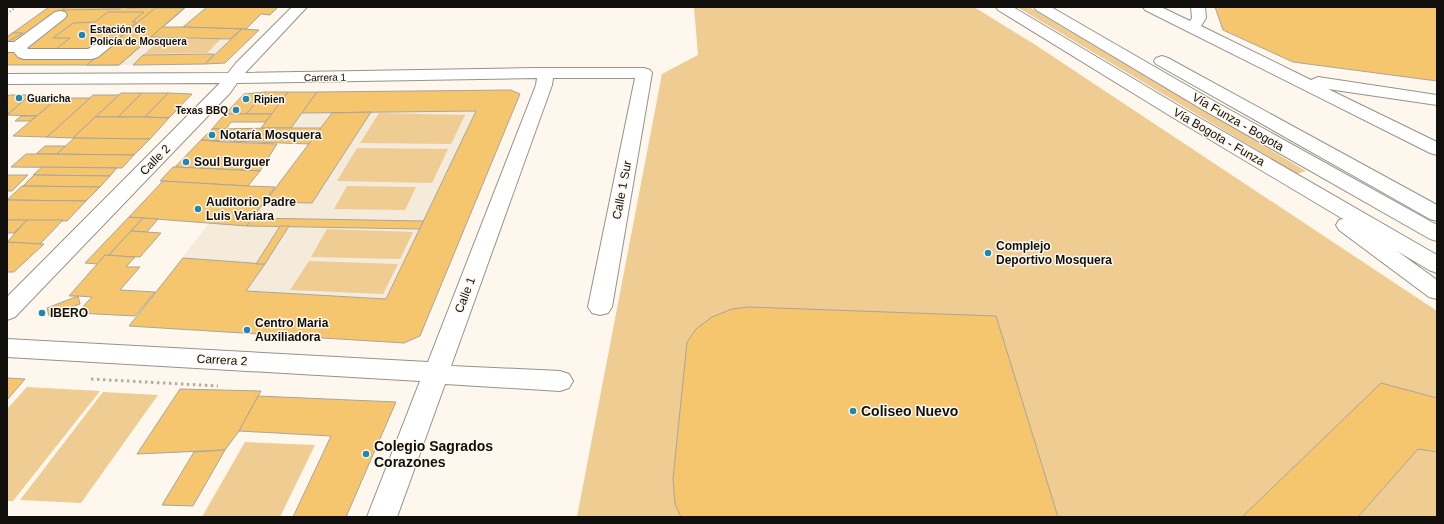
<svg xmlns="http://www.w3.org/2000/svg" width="1444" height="524" viewBox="0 0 1444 524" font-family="Arial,sans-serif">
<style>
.built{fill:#f4ebdb}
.green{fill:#eecc92}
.building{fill:#f6c66e;stroke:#aaa59c}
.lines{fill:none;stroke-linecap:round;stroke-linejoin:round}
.minor-casing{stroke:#97928a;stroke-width:2}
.major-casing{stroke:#97928a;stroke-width:2}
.path-far1{stroke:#b1ada5;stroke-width:2;stroke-dasharray:1.5 2;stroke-linecap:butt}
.path{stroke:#b1ada5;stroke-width:3;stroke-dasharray:2.5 3.5;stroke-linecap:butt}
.minor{fill:#fff;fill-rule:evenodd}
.major{fill:#fff;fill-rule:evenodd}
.poi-dot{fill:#2186b0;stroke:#fdf7ee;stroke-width:1.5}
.labels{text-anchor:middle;stroke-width:3;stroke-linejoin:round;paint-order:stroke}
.far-poi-label{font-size:10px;font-weight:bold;fill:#110f0c;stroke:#fdf7ee;text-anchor:start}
.far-street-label{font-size:10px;fill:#110f0c;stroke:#fdf7ee}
.street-label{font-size:12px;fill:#110f0c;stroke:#fdf7ee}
.poi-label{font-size:12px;font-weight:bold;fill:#110f0c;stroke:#fdf7ee;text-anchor:start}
.near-poi-label{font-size:14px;font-weight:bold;fill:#110f0c;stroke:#fdf7ee;text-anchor:start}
</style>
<rect width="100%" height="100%" fill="#fdf7ee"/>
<!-- built -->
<g class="built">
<polygon points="162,27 242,29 259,30 225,63 119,65"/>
<polygon points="511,90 520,94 420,336 404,343 129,326 210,222 252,218 321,128 291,128 317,92"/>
</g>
<!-- green -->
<g class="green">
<polygon points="694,7 974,7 1034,44 1437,311 1437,517 577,517 662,74 698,55"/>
<polygon points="1017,7 1029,7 1306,171 1297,174"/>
<polygon points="162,38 221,39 207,53 144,54"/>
<polygon points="379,113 465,115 451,144 360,143"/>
<polygon points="357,148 448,149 432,183 337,181"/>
<polygon points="347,186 416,187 405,210 334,209"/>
<polygon points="327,229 413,232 400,259 311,257"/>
<polygon points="309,261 398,264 383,294 290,290"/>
<polygon points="27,387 100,391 13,501 7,501 7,409"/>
<polygon points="103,392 158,395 81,503 20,500"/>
<polygon points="245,442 315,445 280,517 202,517"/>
</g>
<!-- building -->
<g class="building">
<polygon points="49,7 186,7 119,65 7,65 7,37"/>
<polygon points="66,7 122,7 119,9 62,10"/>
<polygon points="128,7 186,7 127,8"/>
<polygon points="207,7 278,7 270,15 261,14 246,29 183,27"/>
<polygon points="1215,7 1437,7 1437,81 1293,62 1223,30"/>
<polygon points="155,8 184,8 119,65 87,65"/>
<polygon points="108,12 144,12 132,22 136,22 119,38 105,38 91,49 56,49 70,38 53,38 73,23 95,22"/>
<polygon points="162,27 183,27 242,29 230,39 151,37"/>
<polygon points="242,29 259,30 225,63 205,64"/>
<polygon points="12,33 23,33 7,42 7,37"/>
<polygon points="214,54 205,64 133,65 143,55"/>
<polygon points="511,90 520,94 420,336 404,343 129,326 183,258 265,264 246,291 386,299 476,111 301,113 317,92"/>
<polygon points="265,92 288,92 272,114 246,114"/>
<polygon points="265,92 246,114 225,114 244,94"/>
<polygon points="288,92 317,92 291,128 261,128"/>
<polygon points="121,93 142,93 118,117 95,117"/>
<polygon points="142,93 168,93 145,117 118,117"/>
<polygon points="168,93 192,94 169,118 145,117"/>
<polygon points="9,95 30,95 7,115 7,97"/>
<polygon points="30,95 60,96 37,116 7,115"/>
<polygon points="93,95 119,95 73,138 46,137"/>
<polygon points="58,98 90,98 47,137 13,136"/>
<polygon points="371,112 312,203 265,202 332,113"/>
<polygon points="225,114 272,114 265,122 231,122 226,129 212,129"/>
<polygon points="21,116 37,116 30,121 15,121"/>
<polygon points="95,117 145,117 169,118 150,139 73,138"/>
<polygon points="280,128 321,128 309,144 201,140 212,129"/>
<polygon points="74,138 150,139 134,155 57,154"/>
<polygon points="201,140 225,142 277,144 260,171 175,167"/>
<polygon points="45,146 65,146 57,154 36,154"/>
<polygon points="26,154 36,154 134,155 122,168 11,167"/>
<polygon points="42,167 117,168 110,176 33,175"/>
<polygon points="173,167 175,167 260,171 248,186 160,181"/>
<polygon points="7,175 28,175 12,191 7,191"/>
<polygon points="34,175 110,176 100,187 23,186"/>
<polygon points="163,181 248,186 275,187 247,226 129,217"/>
<polygon points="22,186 23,186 100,187 86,201 7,200"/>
<polygon points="7,200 86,201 67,221 7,220"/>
<polygon points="129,217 143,218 108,256 105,255 98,264 85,263"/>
<polygon points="143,218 158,219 147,232 131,231"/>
<polygon points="252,218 423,221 420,229 247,226"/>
<polygon points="7,220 27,220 14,233 7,233"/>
<polygon points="27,220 63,220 40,244 7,242"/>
<polygon points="280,226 289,226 265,264 256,264"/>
<polygon points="131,231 161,233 140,257 108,256"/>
<polygon points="7,242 40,244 44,244 14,272 7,272"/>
<polygon points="105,255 135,257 126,267 140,267 120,290 155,292 135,316 77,313 92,297 78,296 80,304 49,316 47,308 78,296 69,296"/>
<polygon points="749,307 996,316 1058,517 681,517 675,504 673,479 687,342 696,329 712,317 732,309"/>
<polygon points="7,378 25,379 7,400"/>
<polygon points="1381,383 1437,398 1437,452 1418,449 1358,517 1242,517"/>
<polygon points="180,389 261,391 239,431 225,450 137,454"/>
<polygon points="258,396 396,402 346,517 293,517 331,436 239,431"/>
<polygon points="225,450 193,506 162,505 194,452"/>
</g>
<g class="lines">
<defs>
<g id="minor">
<polygon points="292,7 307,7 245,73 535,68 644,68 650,70 652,73 612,307 608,313 600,315 592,313 588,307 635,78 553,78 552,85 451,366 560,371 569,374 573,381 569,388 560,391 445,384 397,517 367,517 420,381 7,357 7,339 428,362 536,85 537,78 237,83 230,93 15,317 7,320 7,297 220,83 7,84 7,74 228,73 236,63"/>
<polygon points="1143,7 1161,7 1190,21 1192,18 1191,7 1205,7 1206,18 1201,26 1311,80 1318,77 1437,95 1437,105 1328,89 1437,142 1437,155 1430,153 1145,10"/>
<polygon points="60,11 65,12 67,15 65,18 27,48 28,49 88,49 102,40 107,38 112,40 115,43 98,57 92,59 24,59 18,57 14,52 7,52 7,42 14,42 55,12"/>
</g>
<g id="major">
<polygon points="996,7 1013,7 1184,109 1437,255 1437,273 1429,270 1397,251 1437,280 1437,299 1429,297 1339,230 1336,225 1339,220 1343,219 1172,117 998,10"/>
<polygon points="1034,7 1051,7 1212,100 1437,225 1437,241 1430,239 1200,108 1036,10"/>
<polygon points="1162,56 1168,58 1437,205 1437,221 1430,219 1156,64 1154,61 1156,58"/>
</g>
</defs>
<!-- minor casing -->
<use href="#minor" class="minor-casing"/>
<!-- major casing -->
<use href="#major" class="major-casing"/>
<!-- path-far1 -->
<polyline class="path-far1" points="7,14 16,7"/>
<!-- path -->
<polyline class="path" points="91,379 218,386"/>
<!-- minor -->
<use href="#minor" class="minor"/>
<!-- major -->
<use href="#major" class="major"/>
</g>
<!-- markers -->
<g class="poi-dot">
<circle cx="82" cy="35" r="4"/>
<circle cx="19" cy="98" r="4"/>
<circle cx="246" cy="99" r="4"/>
<circle cx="236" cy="110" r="4"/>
<circle cx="212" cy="135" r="4"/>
<circle cx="186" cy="162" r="4"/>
<circle cx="198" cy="209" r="4"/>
<circle cx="988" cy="253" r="4"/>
<circle cx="42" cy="313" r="4"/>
<circle cx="247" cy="330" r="4"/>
<circle cx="853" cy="411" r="4"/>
<circle cx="366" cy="454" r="4"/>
</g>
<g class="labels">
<!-- far-poi labels -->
<g class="far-poi-label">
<text x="90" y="33">Estación de<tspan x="90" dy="12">Policía de Mosquera</tspan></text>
<text x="27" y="102">Guaricha</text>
<text x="254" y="103">Ripien</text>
<text x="228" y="114" text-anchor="end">Texas BBQ</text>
</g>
<!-- far-street labels -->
<g class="far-street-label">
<text transform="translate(325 77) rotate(-1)" y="4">Carrera 1</text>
</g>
<!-- street labels -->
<g class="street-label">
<text transform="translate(1238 122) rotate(30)" y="4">Vía Funza - Bogota</text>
<text transform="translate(1219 137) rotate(30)" y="4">Vía Bogota - Funza</text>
<text transform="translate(155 160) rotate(-45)" y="4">Calle 2</text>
<text transform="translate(622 190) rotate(-79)" y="4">Calle 1 Sur</text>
<text transform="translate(465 295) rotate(-69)" y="4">Calle 1</text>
<text transform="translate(222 360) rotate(3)" y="4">Carrera 2</text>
</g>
<!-- poi labels -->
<g class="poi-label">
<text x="220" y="139">Notaría Mosquera</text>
<text x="194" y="166">Soul Burguer</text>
<text x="206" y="206">Auditorio Padre<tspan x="206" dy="14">Luis Variara</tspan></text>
<text x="996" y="250">Complejo<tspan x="996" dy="14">Deportivo Mosquera</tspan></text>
<text x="50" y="317">IBERO</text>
<text x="255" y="327">Centro Maria<tspan x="255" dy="14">Auxiliadora</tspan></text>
</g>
<!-- near-poi labels -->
<g class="near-poi-label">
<text x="861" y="416">Coliseo Nuevo</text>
<text x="374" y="451">Colegio Sagrados<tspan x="374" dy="16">Corazones</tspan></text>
</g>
</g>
<!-- border -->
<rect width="1444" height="524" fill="none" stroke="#110f0c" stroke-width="16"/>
</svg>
